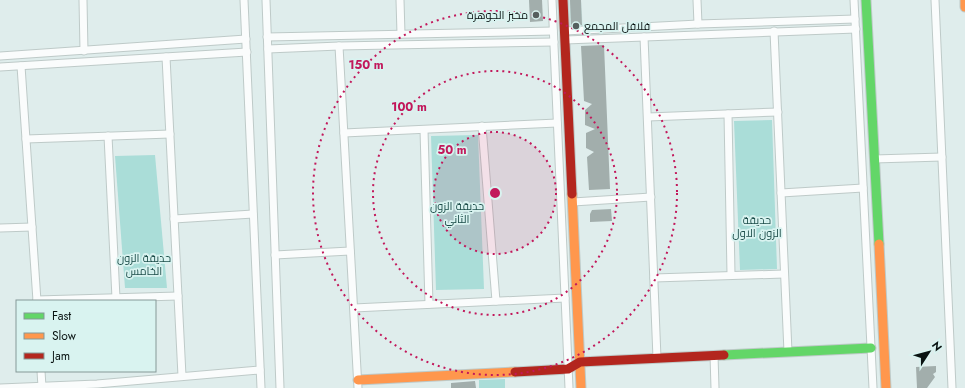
<svg xmlns="http://www.w3.org/2000/svg" width="965" height="388" viewBox="0 0 965 388" font-family="Jost,Cairo,sans-serif">
<style>
.built{fill:#cde7e4}
.green{fill:#aaddd8}
.building{fill:#a2aeac}
.lines{fill:none;stroke-linecap:round;stroke-linejoin:round}
.street-casing{stroke:#becac8;stroke-width:9}
.fast-casing{stroke:#becac8;stroke-width:11}
.slow-casing{stroke:#becac8;stroke-width:11}
.jam-casing{stroke:#becac8;stroke-width:11}
.street{stroke:#fafcfc;stroke-width:7}
.fast{stroke:#63d668;stroke-width:9}
.slow{stroke:#ff974d;stroke-width:9}
.jam{stroke:#b3261e;stroke-width:9}
.ring{fill:none;stroke:#c2185b;stroke-width:2;stroke-dasharray:2 4}
.poi-dot{fill:#555f5e;stroke:#d9f3f0;stroke-width:1.5}
.labels{text-anchor:middle;stroke-width:3.5;stroke-linejoin:round;paint-order:stroke}
.poi-label{font-size:11px;fill:#0a1312;stroke:#d9f3f0;text-anchor:end}
.park-label{font-size:11px;fill:#1c4d49;stroke:#d9f3f0}
.centre{fill:#c2185b;stroke:#d9f3f0;stroke-width:2}
.ring-label{font-size:12px;text-anchor:middle;font-weight:bold;fill:#c2185b;stroke:#d9f3f0;stroke-width:3.5;stroke-linejoin:round;paint-order:stroke}
</style>
<rect width="100%" height="100%" fill="#dfedec"/>
<!-- built -->
<polygon class="built" points="567,0 581,0 583,29 569,30"/>
<!-- green -->
<g class="green">
<polygon points="772,120 777,269 740,270 734,121"/>
<polygon points="478,135 484,289 436,290 431,136"/>
<polygon points="155,155 167,288 125,288 115,156"/>
<polygon points="505,379 505,388 479,388 479,380"/>
</g>
<!-- building -->
<g class="building">
<polygon points="529,0 542,0 543,21 530,22"/>
<polygon points="570,0 581,0 582,25 571,26"/>
<polygon points="604,45 610,189 589,190 587,157 594,152 586,148 586,133 595,129 585,125 585,110 592,104 584,101 581,46"/>
<polygon points="611,209 612,221 590,222 590,214 592,210"/>
<polygon points="936,366 936,372 933,374 935,377 927,388 917,388 916,367"/>
<polygon points="475,381 476,388 451,388 451,383"/>
</g>
<g class="lines">
<defs>
<g id="street">
<polyline points="83,0 84,51"/>
<polyline points="244,0 261,388"/>
<polyline points="266,0 280,388"/>
<polyline points="400,0 401,34"/>
<polyline points="552,0 569,388"/>
<polyline points="697,0 698,24"/>
<polyline points="854,0 873,388"/>
<polyline points="935,0 952,388"/>
<polyline points="565,31 698,24 855,19"/>
<polyline points="774,31 788,352"/>
<polyline points="267,37 553,31"/>
<polyline points="644,37 657,358"/>
<polyline points="565,40 856,29"/>
<polyline points="339,46 358,388"/>
<polyline points="268,49 339,46 554,42"/>
<polyline points="0,56 246,39"/>
<polyline points="166,57 182,376"/>
<polyline points="21,66 37,301"/>
<polyline points="0,67 247,52"/>
<polyline points="728,114 731,274"/>
<polyline points="648,117 778,112"/>
<polyline points="482,126 496,301"/>
<polyline points="424,130 429,304"/>
<polyline points="344,133 557,123"/>
<polyline points="108,136 116,298"/>
<polyline points="26,139 170,134"/>
<polyline points="874,159 942,157"/>
<polyline points="781,193 863,188"/>
<polyline points="573,202 651,197"/>
<polyline points="174,219 253,214"/>
<polyline points="0,228 32,227"/>
<polyline points="275,255 350,251"/>
<polyline points="654,278 784,274"/>
<polyline points="37,300 178,296"/>
<polyline points="354,308 565,298"/>
<polyline points="714,355 715,388"/>
<polyline points="41,371 42,387"/>
<polyline points="0,388 97,384 260,370"/>
</g>
<g id="fast">
<polyline points="866,0 879,244"/>
<polyline points="724,355 871,348"/>
</g>
<g id="slow">
<polyline points="965,0 965,7"/>
<polyline points="572,194 581,388"/>
<polyline points="879,244 886,388"/>
<polyline points="358,380 515,372"/>
</g>
<g id="jam">
<polyline points="563,0 572,194"/>
<polyline points="515,372 568,369 580,362 724,355"/>
</g>
</defs>
<!-- street casing -->
<use href="#street" class="street-casing"/>
<!-- fast casing -->
<use href="#fast" class="fast-casing"/>
<!-- slow casing -->
<use href="#slow" class="slow-casing"/>
<!-- jam casing -->
<use href="#jam" class="jam-casing"/>
<!-- street -->
<use href="#street" class="street"/>
<!-- fast -->
<use href="#fast" class="fast"/>
<!-- slow -->
<use href="#slow" class="slow"/>
<!-- jam -->
<use href="#jam" class="jam"/>
</g>
<!-- distance rings -->
<circle cx="495" cy="193" r="61" fill="#c2185b" fill-opacity=".12"/>
<g class="ring">
<circle cx="495" cy="193" r="61"/>
<circle cx="495" cy="193" r="122"/>
<circle cx="495" cy="193" r="182"/>
</g>
<!-- markers -->
<g class="poi-dot">
<circle cx="536" cy="15" r="4"/>
<circle cx="576" cy="26" r="4"/>
</g>
<g class="labels">
<!-- poi labels -->
<g class="poi-label">
<text x="528" y="19">مخبز الجوهرة</text>
<text x="584" y="30" text-anchor="start">فلافل المجمع</text>
</g>
<!-- park labels -->
<g class="park-label">
<text x="457" y="210">حديقة الزون<tspan x="457" dy="13">الثاني</tspan></text>
<text x="757" y="224">حديقة<tspan x="757" dy="13">الزون الاول</tspan></text>
<text x="144" y="262">حديقة الزون<tspan x="144" dy="13">الخامس</tspan></text>
</g>
</g>
<circle cx="495" cy="193" r="6" class="centre"/>
<g class="ring-label">
<text x="366" y="69">150 m</text>
<text x="409" y="111">100 m</text>
<text x="452" y="154">50 m</text>
</g>
<!-- legend -->
<rect x="16" y="300" width="140" height="72" fill="#d9f3f0" stroke="#869997"/>
<rect x="24" y="313" width="20" height="6" fill="#63d668" stroke="#869997"/>
<text x="52" y="320" font-size="12" fill="#0a1312">Fast</text>
<rect x="24" y="333" width="20" height="6" fill="#ff974d" stroke="#869997"/>
<text x="52" y="340" font-size="12" fill="#0a1312">Slow</text>
<rect x="24" y="353" width="20" height="6" fill="#b3261e" stroke="#869997"/>
<text x="52" y="360" font-size="12" fill="#0a1312">Jam</text>
<!-- north arrow -->
<g transform="translate(929 352) rotate(54)" stroke="#d9f3f0" stroke-width="3" paint-order="stroke">
<path d="M0-3L7 15L0 10L-7 15Z" fill="#0a1312"/>
<text y="-6" font-size="11" font-weight="bold" text-anchor="middle" fill="#0a1312">N</text>
</g>
</svg>
